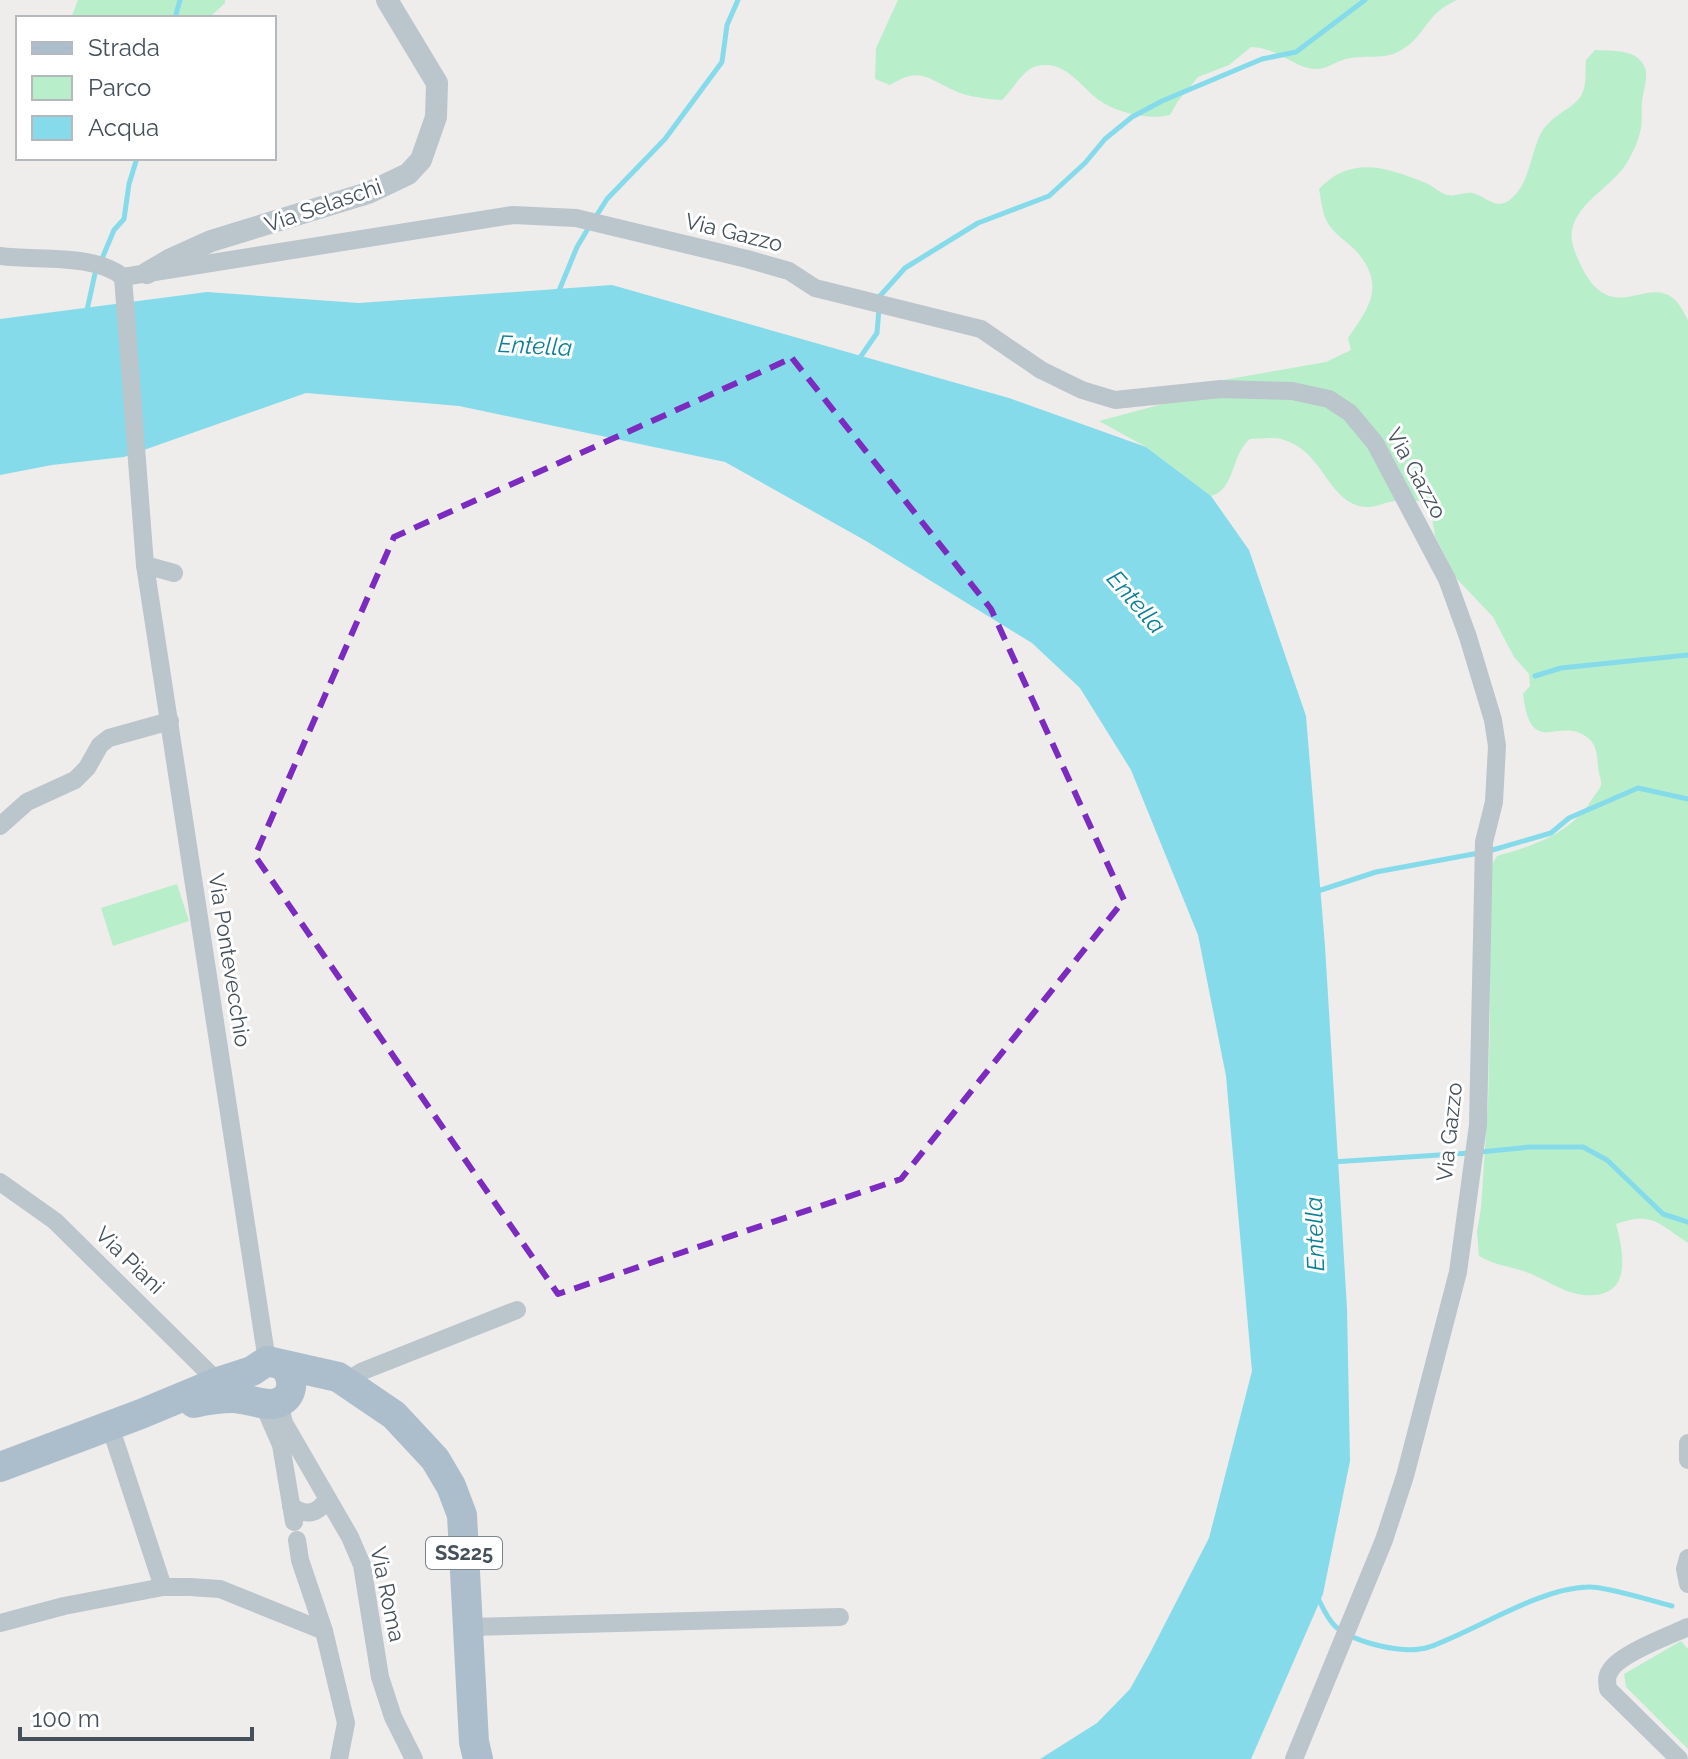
<svg xmlns="http://www.w3.org/2000/svg" width="1688" height="1759" viewBox="0 0 1688 1759" font-family="Raleway,sans-serif">
<style>
.green{fill:#b9eecb}
.water{fill:#86dbeb}
.lines{fill:none;stroke-linecap:round;stroke-linejoin:round}
.stream{stroke:#86dbeb;stroke-width:5}
.minor{stroke:#bac5cc;stroke-width:18}
.tertiary{stroke:#bac5cc;stroke-width:22}
.primary{stroke:#acbecc;stroke-width:30}
.marked{fill:none;stroke:#7b2cbf;stroke-width:6;stroke-dasharray:16 10;stroke-linejoin:round}
.labels{text-anchor:middle;stroke-width:6;stroke-linejoin:round;paint-order:stroke}
.shield{fill:#fff;stroke:#7d858c;stroke-width:2}
.shield-label{font-size:20px;font-weight:bold;fill:#45515a}
.street-label{font-size:22px;fill:#45515a;stroke:#fff}
.water-label{font-size:24px;font-style:italic;fill:#0c8196;stroke:#fff}
</style>
<rect width="100%" height="100%" fill="#efecec"/>
<!-- green -->
<g class="green">
<polygon points="78,0 225,0 225,3 209,18 71,18"/>
<path d="M898,0H1457C1425,14 1427,34 1403,49C1384,62 1364,53 1343,60C1333,63 1326,70 1314,69C1293,67 1279,48 1251,47L1229,65L1198,77L1178,101L1170,115C1151,120 1123,114 1105,104C1082,91 1068,59 1037,66C1023,69 1013,90 1002,100C986,99 968,97 953,90C925,77 920,67 890,85L875,79L876,48Z"/>
<path d="M1595,50C1610,51 1630,49 1641,61C1643,63 1646,69 1646,72C1647,81 1643,93 1642,102C1641,112 1643,123 1640,132C1638,142 1633,152 1628,161C1612,190 1560,209 1574,249C1606,337 1644,273 1674,299C1680,304 1684,313 1688,320V1243C1659,1224 1652,1211 1616,1224C1626,1260 1631,1303 1577,1294C1559,1290 1543,1278 1526,1272C1510,1266 1494,1265 1479,1256L1477,1232L1481,1208L1488,1104L1490,1014L1487,925L1491,866L1497,856C1534,846 1570,833 1591,801C1593,797 1600,789 1601,785C1602,780 1598,772 1598,766C1597,756 1597,745 1588,738C1559,714 1531,761 1523,694L1530,686L1529,674L1514,657L1493,617L1457,579L1435,536L1431,512L1421,501C1412,501 1404,500 1396,501C1383,502 1372,510 1359,506C1325,496 1323,450 1281,439C1272,437 1260,439 1250,439C1230,456 1236,489 1211,496L1146,447L1099,421L1170,402L1223,380L1326,362L1351,350L1348,338C1369,308 1386,286 1357,252C1346,240 1334,235 1326,220C1322,211 1321,199 1319,189C1351,154 1389,168 1426,183C1433,186 1440,193 1447,195C1455,197 1464,192 1472,193C1489,197 1497,214 1515,195C1530,179 1531,152 1541,133C1552,114 1573,109 1581,96C1587,86 1585,72 1586,60Z"/>
<polygon points="177,884 189,921 113,946 101,908"/>
<polygon points="1681,1641 1688,1649 1688,1749 1626,1687 1624,1674"/>
</g>
<!-- water -->
<polygon class="water" points="612,285 1009,398 1146,447 1211,496 1249,550 1306,716 1325,946 1347,1308 1350,1461 1323,1594 1251,1759 1040,1759 1097,1723 1130,1689 1150,1653 1209,1538 1252,1371 1226,1076 1198,935 1131,770 1080,688 1032,643 866,541 725,462 459,406 306,393 124,457 52,465 0,475 0,319 207,292 359,303"/>
<g class="lines">
<!-- stream -->
<g class="stream">
<polyline points="175,18 180,0"/>
<polyline points="595,218 607,199 665,139 722,62 727,25 738,0"/>
<polyline points="101,261 114,230 124,219 129,184 137,158"/>
<polyline points="558,293 577,247 589,227"/>
<polyline points="87,310 96,269"/>
<polyline points="859,359 877,333 880,296 905,268 978,223 1049,196 1085,163 1105,139 1132,117 1162,101 1262,59 1296,52 1365,0"/>
<polyline points="1535,676 1561,668 1688,655"/>
<polyline points="1489,851 1551,833 1569,818 1638,788 1688,799"/>
<polyline points="1318,891 1376,872 1479,853"/>
<polyline points="1480,1152 1530,1147 1583,1147 1607,1160 1663,1214 1688,1222"/>
<polyline points="1332,1162 1470,1153"/>
<path d="M1317,1596C1322,1606 1327,1619 1336,1627C1356,1643 1404,1655 1429,1647C1475,1631 1539,1588 1588,1587C1606,1586 1652,1601 1672,1606"/>
</g>
<!-- minor -->
<g class="minor">
<path d="M0,256C37,261 94,253 123,277"/>
<polyline points="145,565 267,1361"/>
<polyline points="174,573 145,565 123,277 513,215 576,218 747,259 789,271 815,288 981,329 1041,370 1082,390 1115,400 1221,389 1292,391 1329,399 1350,413 1375,443 1447,579 1468,637 1493,720 1497,746 1494,802 1484,842 1478,1125 1458,1272 1405,1476 1384,1540 1294,1759"/>
<polyline points="0,826 27,802 75,780 87,768 100,745 109,738 170,721"/>
<polyline points="0,1182 55,1221 218,1382"/>
<polyline points="347,1381 363,1371 517,1310"/>
<polyline points="279,1403 284,1423 350,1537 362,1565 380,1677 393,1717 414,1759"/>
<polyline points="263,1404 281,1445 294,1522"/>
<polyline points="110,1426 163,1587"/>
<polyline points="1688,1443 1688,1460"/>
<path d="M291,1506C306,1517 319,1514 327,1498"/>
<polyline points="297,1540 300,1560 324,1631 346,1723 339,1759"/>
<polyline points="1688,1558 1685,1569 1688,1584"/>
<polyline points="0,1623 64,1606 163,1587 190,1587 220,1589 324,1631"/>
<polyline points="469,1627 840,1617"/>
<path d="M1679,1759L1608,1689C1607,1682 1606,1677 1610,1671C1619,1654 1669,1636 1688,1627"/>
</g>
<!-- tertiary -->
<polyline class="tertiary" points="147,273 171,259 211,241 368,193 408,174 421,160 436,117 437,83 387,0"/>
<!-- primary -->
<g class="primary">
<path d="M194,1403C206,1400 220,1398 233,1398C246,1398 266,1407 277,1403C294,1398 295,1379 284,1366"/>
<polyline points="0,1467 141,1414 218,1382 252,1371 267,1361 338,1377 394,1415 435,1459 451,1486 462,1515 474,1742 478,1759"/>
</g>
</g>
<!-- marked area -->
<path class="marked" d="M792,358L991,609L1124,900L901,1179L558,1294L255,856L394,537Z"/>
<g class="labels">
<!-- shield labels -->
<rect class="shield" x="426" y="1537" width="76" height="32" rx="6"/>
<g class="shield-label">
<text x="464" y="1560">SS225</text>
</g>
<!-- street labels -->
<g class="street-label">
<text transform="translate(323 205) rotate(-19)" y="8">Via Selaschi</text>
<text transform="translate(734 232) rotate(14)" y="8">Via Gazzo</text>
<text transform="translate(1417 473) rotate(61)" y="8">Via Gazzo</text>
<text transform="translate(230 960) rotate(81)" y="8">Via Pontevecchio</text>
<text transform="translate(1449 1132) rotate(-84)" y="8">Via Gazzo</text>
<text transform="translate(130 1260) rotate(44)" y="8">Via Piani</text>
<text transform="translate(388 1594) rotate(78)" y="8">Via Roma</text>
</g>
<!-- water labels -->
<g class="water-label">
<text transform="translate(535 346) rotate(3)" y="8">Entella</text>
<text transform="translate(1136 602) rotate(49)" y="8">Entella</text>
<text transform="translate(1315 1234) rotate(-92)" y="8">Entella</text>
</g>
</g>
<!-- legend -->
<rect x="16" y="16" width="260" height="144" fill="#ffffff" stroke="#b5b9bd" stroke-width="2"/>
<rect x="32" y="42" width="40" height="12" fill="#acbecc" stroke="#b5b9bd" stroke-width="2"/>
<text x="88" y="56" font-size="24" fill="#45515a">Strada</text>
<rect x="32" y="76" width="40" height="24" fill="#b9eecb" stroke="#b5b9bd" stroke-width="2"/>
<text x="88" y="96" font-size="24" fill="#45515a">Parco</text>
<rect x="32" y="116" width="40" height="24" fill="#86dbeb" stroke="#b5b9bd" stroke-width="2"/>
<text x="88" y="136" font-size="24" fill="#45515a">Acqua</text>
<!-- scale -->
<path d="M20 1727v12h232v-12" fill="none" stroke="#45515a" stroke-width="4"/>
<text x="32" y="1727" font-size="24" fill="#45515a" stroke="#ffffff" stroke-width="6" paint-order="stroke">100 m</text>
</svg>
